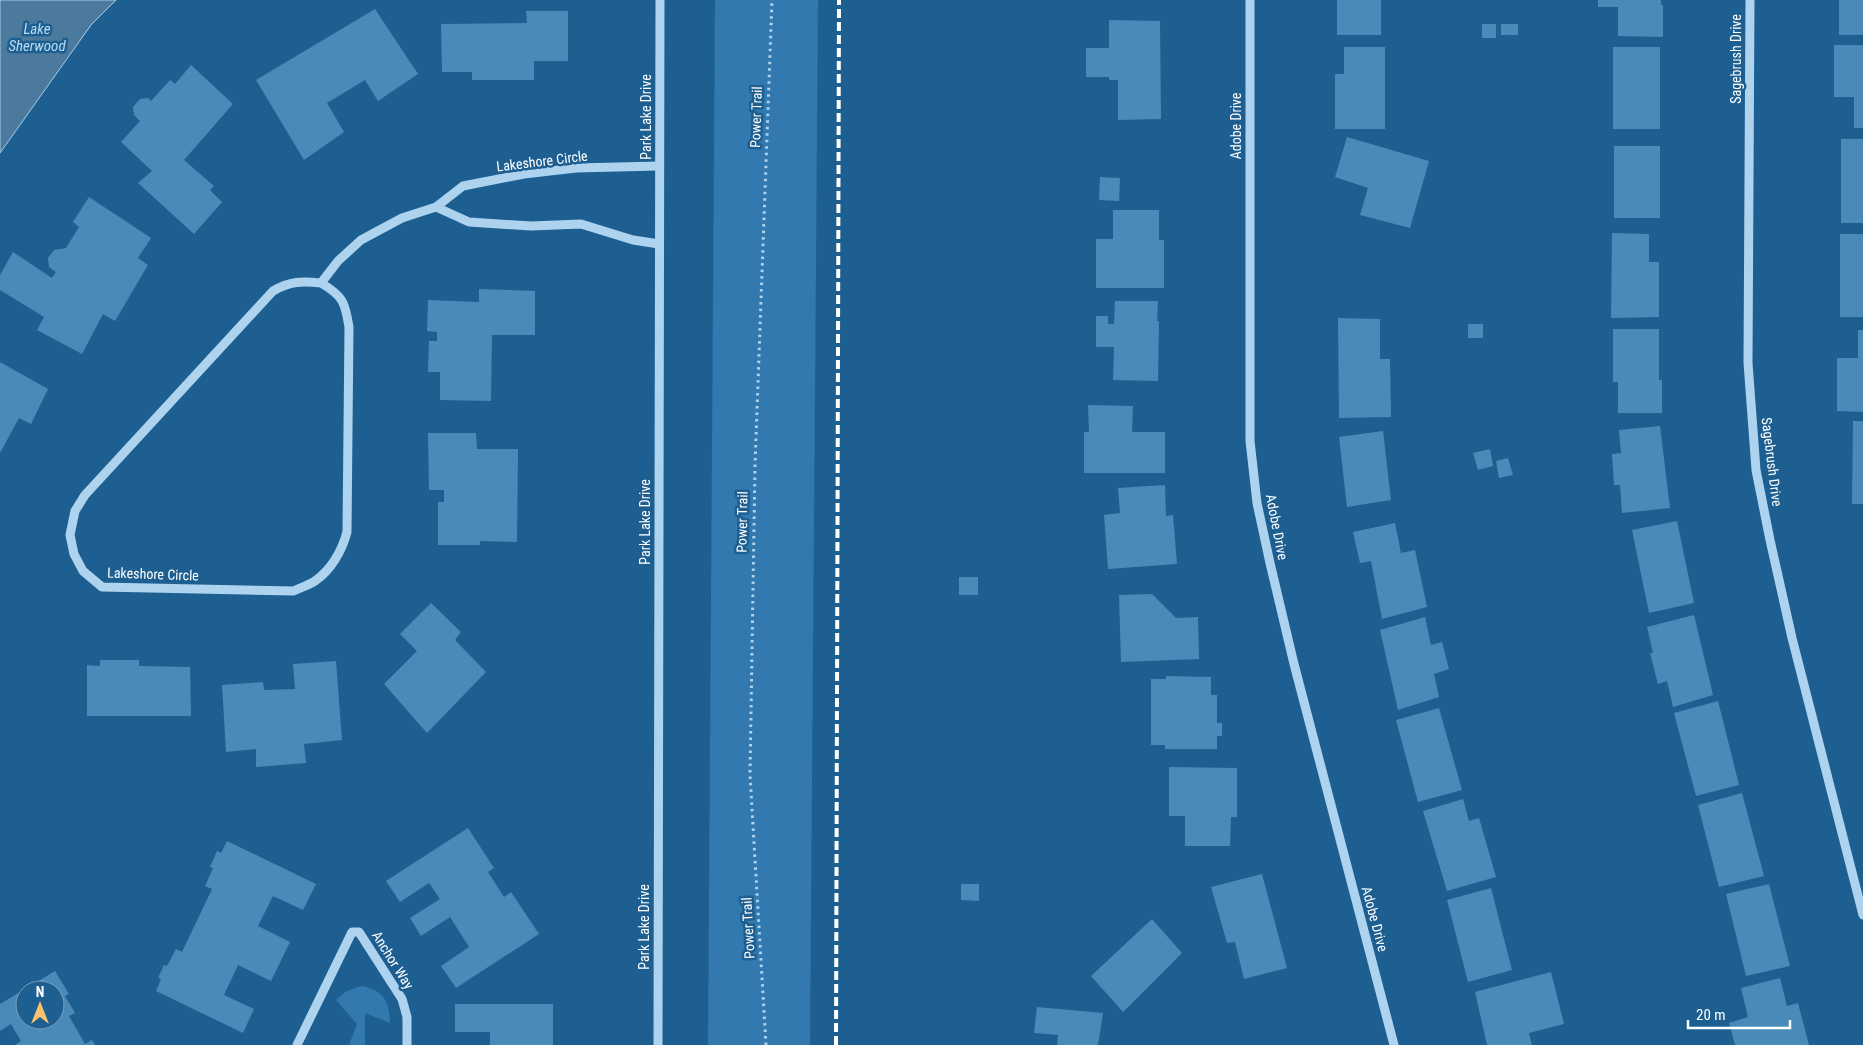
<svg xmlns="http://www.w3.org/2000/svg" width="1863" height="1045" viewBox="0 0 1863 1045" font-family="'Roboto Condensed',sans-serif">
<style>
.green{fill:#3179ae}
.water{fill:#4c7a9c;stroke:#a2cfef}
.building{fill:#4a8ab9;fill-rule:evenodd}
.lines{fill:none;stroke-linecap:round;stroke-linejoin:round}
.path{stroke:#aed3ee;stroke-width:3;stroke-dasharray:2.5 4;stroke-linecap:butt}
.minor{stroke:#aed3ee;stroke-width:9}
.rail{stroke:#fff;stroke-width:4;stroke-dasharray:9 4;stroke-linecap:butt}
.labels{text-anchor:middle;stroke-width:5;stroke-linejoin:round;paint-order:stroke}
.street-label{font-size:14px;fill:#fff;stroke:#1e5f91}
.water-label{font-size:15px;font-style:italic;fill:#badcf4;stroke:#1e5f91}
</style>
<rect width="100%" height="100%" fill="#1e5f91"/>
<!-- green -->
<g class="green">
<polygon points="715,0 818,0 810,1045 708,1045"/>
<path d="M363,986C384,991 390,1002 390,1023L365,1013V1045H349L357,1024L336,1000C344,992 351,988 363,986Z"/>
</g>
<!-- water -->
<polygon class="water" points="0,0 116,0 91,25 0,153"/>
<!-- building -->
<g class="building">
<rect x="1337" y="0" width="44" height="35"/>
<polygon points="1598,0 1661,0 1661,5 1663,5 1663,37 1618,36 1618,7 1598,7"/>
<rect x="1839" y="0" width="24" height="35"/>
<polygon points="375,9 418,74 378,101 365,80 327,103 344,132 304,160 256,80"/>
<polygon points="526,11 568,11 568,61 534,61 534,80 472,80 472,72 442,72 441,24 527,23"/>
<polygon points="1109,20 1160,21 1161,119 1118,120 1118,80 1109,80 1109,77 1086,77 1086,48 1109,48"/>
<rect x="1482" y="24" width="14" height="14"/>
<rect x="1501" y="24" width="17" height="11"/>
<polygon points="1834,45 1863,45 1863,128 1854,128 1854,97 1834,97"/>
<polygon points="1344,47 1385,47 1385,129 1335,129 1335,74 1344,74"/>
<rect x="1613" y="47" width="47" height="82"/>
<polygon points="191,65 233,104 184,160 214,186 210,190 222,202 194,234 138,183 152,171 121,142 140,121 134,115 133,107 140,99 148,98 151,101 170,80 175,84"/>
<polygon points="1347,137 1429,161 1410,228 1360,215 1368,188 1335,177"/>
<rect x="1841" y="139" width="22" height="84"/>
<rect x="1614" y="146" width="46" height="72"/>
<polygon points="1100,177 1120,178 1119,201 1099,200"/>
<polygon points="89,197 151,238 138,258 148,265 115,321 103,314 82,354 37,330 44,317 0,290 0,275 13,252 52,278 56,272 49,267 48,258 54,250 66,248 79,227 73,222"/>
<polygon points="1113,210 1159,210 1159,240 1164,240 1164,288 1096,288 1096,239 1113,239"/>
<polygon points="1612,233 1649,234 1649,262 1659,262 1659,317 1611,318"/>
<rect x="1840" y="234" width="23" height="83"/>
<polygon points="479,289 535,291 535,335 492,335 491,401 440,400 440,372 428,372 429,341 437,341 437,332 427,331 428,300 479,302"/>
<polygon points="1115,301 1158,301 1157,321 1159,321 1158,381 1113,380 1114,347 1096,347 1096,316 1108,316 1108,324 1114,324"/>
<polygon points="1338,318 1380,319 1380,359 1390,359 1391,417 1339,418"/>
<rect x="1468" y="324" width="15" height="14"/>
<polygon points="1613,329 1659,329 1659,380 1662,380 1662,413 1618,413 1618,382 1613,382"/>
<polygon points="1858,330 1863,330 1863,412 1837,411 1837,358 1858,358"/>
<polygon points="0,362 48,389 31,424 19,418 0,453"/>
<polygon points="1088,405 1133,406 1132,432 1165,432 1165,473 1084,473 1084,432 1089,432"/>
<polygon points="1853,421 1863,421 1863,504 1852,504"/>
<polygon points="1660,426 1670,508 1622,513 1620,485 1614,485 1612,454 1621,453 1619,430"/>
<polygon points="1383,431 1391,500 1347,507 1339,437"/>
<polygon points="428,433 476,433 477,449 518,449 517,542 480,541 480,545 438,545 438,502 444,502 444,490 429,490"/>
<polygon points="1490,449 1493,466 1478,470 1473,453"/>
<polygon points="1508,458 1513,475 1499,478 1496,461"/>
<polygon points="1165,485 1166,516 1173,515 1177,564 1108,569 1104,515 1120,513 1118,488"/>
<polygon points="1677,521 1694,603 1649,613 1632,530"/>
<polygon points="1395,523 1401,553 1415,550 1427,607 1382,619 1371,561 1360,563 1353,532"/>
<rect x="959" y="577" width="19" height="18"/>
<polygon points="1152,594 1176,618 1198,617 1199,659 1121,662 1119,595"/>
<polygon points="431,603 461,632 455,640 486,672 427,733 384,684 417,651 400,634"/>
<polygon points="1694,615 1713,695 1673,707 1667,681 1658,684 1650,653 1653,653 1647,627"/>
<polygon points="1425,617 1431,645 1442,642 1449,669 1434,674 1439,697 1398,710 1380,630"/>
<polygon points="100,660 139,660 139,666 190,667 191,716 87,716 87,665 100,666"/>
<polygon points="336,661 342,740 304,744 306,763 256,767 256,749 226,752 222,685 263,682 264,690 295,689 293,664"/>
<polygon points="1166,676 1211,677 1211,695 1217,695 1217,723 1222,723 1222,736 1217,736 1217,749 1165,749 1165,745 1151,745 1151,679 1166,679"/>
<polygon points="1718,701 1739,785 1696,796 1674,713"/>
<polygon points="1439,708 1462,790 1418,802 1396,720"/>
<polygon points="1169,767 1237,768 1237,817 1231,817 1230,846 1185,846 1185,816 1169,816"/>
<polygon points="1742,793 1764,876 1719,887 1698,805"/>
<polygon points="1463,799 1469,821 1479,818 1496,877 1447,891 1423,811"/>
<polygon points="468,828 494,868 488,872 504,897 511,892 539,934 456,988 441,966 469,947 450,917 421,936 410,918 440,899 429,883 400,902 386,881"/>
<polygon points="227,841 316,884 303,910 273,896 258,926 290,942 271,981 238,965 224,995 254,1009 243,1033 156,991 161,979 158,978 164,965 167,966 176,949 182,952 212,889 205,886 213,868 210,867 217,851 221,853"/>
<polygon points="1262,874 1287,968 1244,979 1235,942 1227,943 1211,887"/>
<polygon points="961,884 979,884 979,901 961,900"/>
<polygon points="1769,884 1790,966 1746,976 1726,894"/>
<polygon points="1491,888 1512,970 1468,982 1447,900"/>
<polygon points="1152,919 1182,953 1123,1012 1091,976"/>
<path d="M55,971L69,994L65,996L75,1013L69,1016L85,1044L92,1040L95,1045H15L21,1041L11,1024L0,1031V1004ZM25,990H55V1020H25Z"/>
<polygon points="1551,972 1564,1024 1529,1033 1532,1045 1487,1045 1475,992"/>
<polygon points="1780,978 1787,1006 1798,1003 1809,1045 1735,1045 1729,1023 1748,1017 1741,988"/>
<polygon points="455,1004 553,1004 553,1045 490,1045 490,1032 455,1032"/>
<polygon points="1037,1007 1103,1013 1098,1045 1057,1045 1058,1035 1034,1033"/>
</g>
<g class="lines">
<!-- path -->
<polyline class="path" points="766,1045 750,775 755,465 772,0"/>
<!-- minor -->
<g class="minor">
<polyline points="1250,0 1250,441 1257,503 1270,563 1294,664 1394,1045"/>
<polyline points="1750,0 1748,363 1756,470 1770,540 1792,638 1863,915"/>
<polyline points="436,207 469,222 531,226 581,224 633,240 659,244"/>
<path d="M321,283C343,296 345,302 349,327L347,532C342,551 331,570 315,581C309,585 300,588 293,591L102,587L83,571L74,554L70,535L75,511L85,495L273,291C290,281 302,281 321,283L338,261L361,240L402,218L436,207L463,186L524,174L576,168L659,166"/>
<polyline points="297,1045 352,932 359,932 402,999 407,1017 407,1045"/>
<polyline points="658,1045 660,0"/>
</g>
<!-- rail -->
<polyline class="rail" points="836,1045 839,0"/>
</g>
<g class="labels">
<!-- street labels -->
<g class="street-label">
<text transform="translate(1736 59) rotate(-90)" y="5">Sagebrush Drive</text>
<text transform="translate(646 117) rotate(-90)" y="5">Park Lake Drive</text>
<text transform="translate(756 117) rotate(-88)" y="5">Power Trail</text>
<text transform="translate(1236 126) rotate(-90)" y="5">Adobe Drive</text>
<text transform="translate(542 161) rotate(-7)" y="5">Lakeshore Circle</text>
<text transform="translate(1772 462) rotate(83)" y="5">Sagebrush Drive</text>
<text transform="translate(645 522) rotate(-90)" y="5">Park Lake Drive</text>
<text transform="translate(742 522) rotate(-89)" y="5">Power Trail</text>
<text transform="translate(1277 527) rotate(79)" y="5">Adobe Drive</text>
<text transform="translate(153 574) rotate(2)" y="5">Lakeshore Circle</text>
<text transform="translate(1375 919) rotate(75)" y="5">Adobe Drive</text>
<text transform="translate(644 927) rotate(-90)" y="5">Park Lake Drive</text>
<text transform="translate(748 928) rotate(-93)" y="5">Power Trail</text>
<text transform="translate(393 960) rotate(58)" y="5">Anchor Way</text>
</g>
<!-- water labels -->
<g class="water-label">
<text x="37" y="34">Lake<tspan x="37" dy="17">Sherwood</tspan></text>
</g>
</g>
<!-- north arrow -->
<g transform="translate(40 1005)"><circle r="24" fill="#1e5f91" stroke="#789fbd"/>
<path d="M0-4L9 19L0 12L-9 19Z" fill="#fcc16d"/>
<text y="-8" font-size="14" font-weight="bold" text-anchor="middle" fill="#ffffff">N</text>
</g>
<!-- scale -->
<path d="M1688 1020v8h102v-8" fill="none" stroke="#ffffff" stroke-width="2.5"/>
<text x="1696" y="1020" font-size="15" fill="#ffffff" stroke="#1e5f91" stroke-width="4" paint-order="stroke">20 m</text>
</svg>
